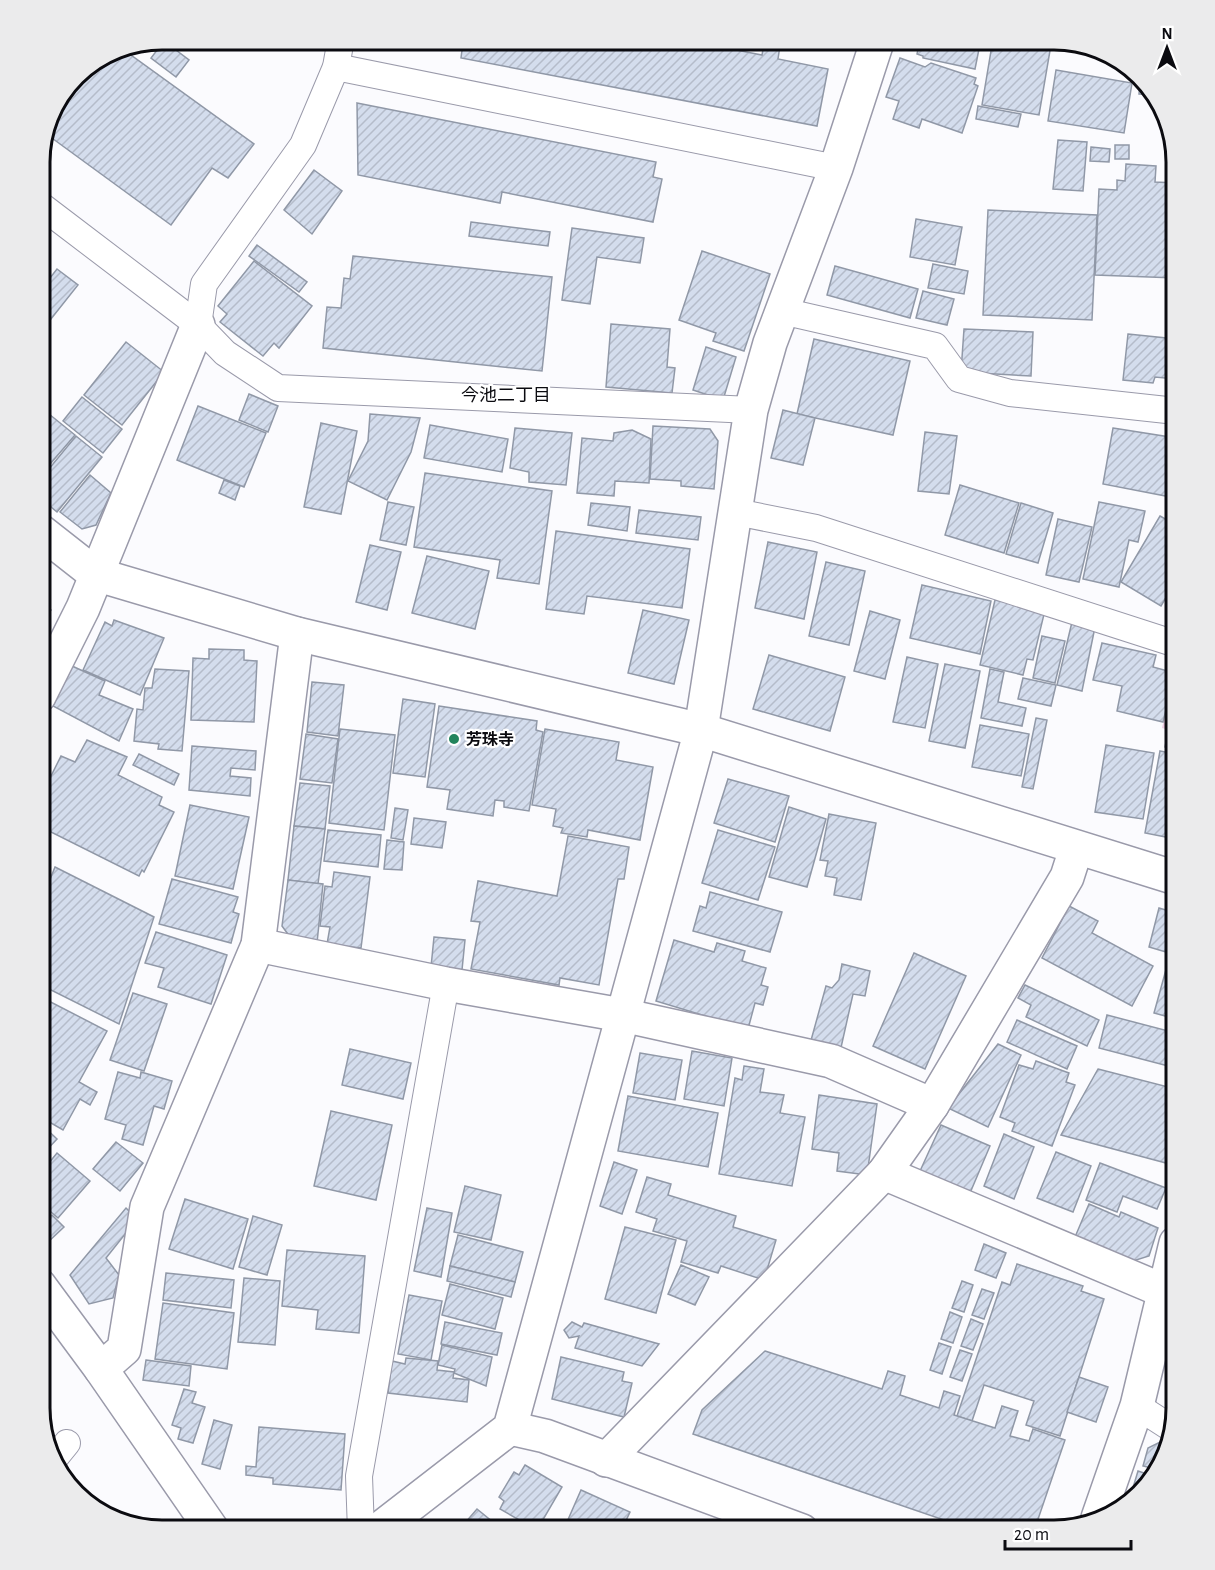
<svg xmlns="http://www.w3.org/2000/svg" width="1215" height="1570" viewBox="0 0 1215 1570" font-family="'Alegreya Sans','Noto Sans JP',sans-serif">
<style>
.park{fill:url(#park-dots)}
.building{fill:url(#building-hatch);stroke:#9098a7;stroke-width:1.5}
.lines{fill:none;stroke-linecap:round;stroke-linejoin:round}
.lane-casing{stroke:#9a9aaa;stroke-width:28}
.street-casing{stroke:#9a9aaa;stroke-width:36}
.secondary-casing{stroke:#9a9aaa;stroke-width:36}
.lane{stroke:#fff;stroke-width:26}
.street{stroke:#fff;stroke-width:33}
.secondary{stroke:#fff;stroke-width:33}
.poi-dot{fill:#22845c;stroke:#fff;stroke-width:2}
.labels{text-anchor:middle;stroke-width:4.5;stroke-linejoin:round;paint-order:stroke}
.poi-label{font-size:16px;font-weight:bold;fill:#0b0b10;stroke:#fff;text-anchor:start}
.neighbourhood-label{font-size:18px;fill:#0b0b10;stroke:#fff}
.rim{fill:none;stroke:#0b0b10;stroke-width:3}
</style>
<defs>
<pattern id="park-dots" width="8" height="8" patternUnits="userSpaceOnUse" patternTransform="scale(1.5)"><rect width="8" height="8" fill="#edcce3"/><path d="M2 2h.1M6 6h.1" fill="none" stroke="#caaec2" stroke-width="1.8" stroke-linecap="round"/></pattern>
<pattern id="building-hatch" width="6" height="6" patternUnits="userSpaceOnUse" patternTransform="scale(1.5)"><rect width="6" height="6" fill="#d4dded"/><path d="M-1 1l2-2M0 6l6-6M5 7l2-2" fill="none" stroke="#b5bcca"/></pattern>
</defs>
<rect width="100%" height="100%" fill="#fbfbfe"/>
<!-- park -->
<polygon class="park" points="1176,668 1176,732 1162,728"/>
<!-- building -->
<g class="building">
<polygon points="423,39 733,39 731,49 762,55 765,39 781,39 778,59 828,69 817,126 461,58 462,50 422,42"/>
<polygon points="920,39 981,39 975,69 923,58 923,56 917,54"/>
<polygon points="993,39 1052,39 1039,115 982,105"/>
<polygon points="164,41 189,60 176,77 151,58"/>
<polygon points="140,43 131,55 254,144 228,178 212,168 171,225 45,133 51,107 80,70 115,48"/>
<polygon points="900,58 925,67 931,63 976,78 974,84 978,86 962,133 922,119 919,128 893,119 899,101 886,97"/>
<polygon points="1056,70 1132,83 1124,133 1048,121"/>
<polygon points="1140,79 1156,94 1156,95 1139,94"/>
<polygon points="357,103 656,162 653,177 662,179 653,222 502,192 500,203 358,175"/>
<polygon points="978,106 1021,114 1018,127 976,119"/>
<polygon points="1058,140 1087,142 1083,191 1053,189"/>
<rect x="1115" y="145" width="14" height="14"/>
<polygon points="1091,147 1110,149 1109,162 1090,161"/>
<polygon points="1126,164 1156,166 1155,182 1176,183 1176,278 1095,275 1099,189 1117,190 1117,180 1125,181"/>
<polygon points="314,170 342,191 312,234 284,210"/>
<polygon points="988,210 1097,215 1092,320 983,315"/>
<polygon points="916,219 962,227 955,265 910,257"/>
<polygon points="471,222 550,232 548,246 469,236"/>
<polygon points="572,228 644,238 640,263 597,257 590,304 562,300"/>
<polygon points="257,245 307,282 299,292 249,256"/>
<polygon points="702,251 770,274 744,351 713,341 716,333 679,320"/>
<polygon points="353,256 552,277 542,371 323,348 327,307 341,308 344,278 350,279"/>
<polygon points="39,258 49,266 39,279"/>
<polygon points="254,261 312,306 279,348 274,343 263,356 220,322 227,314 218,306"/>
<polygon points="933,264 968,271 964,294 928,288"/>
<polygon points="835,266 918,289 910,318 827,295"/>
<polygon points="57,269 78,285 39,334 39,292"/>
<polygon points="923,291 954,299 947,325 916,318"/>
<polygon points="611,324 670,329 667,367 675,368 672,393 606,387"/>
<polygon points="964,329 1033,332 1031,376 961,372"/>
<polygon points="1128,334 1176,339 1175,379 1155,377 1153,383 1123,380"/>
<polygon points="814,339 910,361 893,435 797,414"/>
<polygon points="126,342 164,372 122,425 84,395"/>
<polygon points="706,347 736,357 723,400 693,390"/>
<polygon points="249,394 278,406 268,432 239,420"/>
<polygon points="82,397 122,429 103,453 63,421"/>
<polygon points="198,406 266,433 244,487 177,460"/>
<polygon points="783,410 815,418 803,465 771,458"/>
<polygon points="49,414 75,435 39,477 39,425"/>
<polygon points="370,414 420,418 411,452 387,500 348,481 368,441"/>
<polygon points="321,423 357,431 341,514 304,507"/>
<polygon points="430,425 508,439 502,472 424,458"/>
<polygon points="653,426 710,429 718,441 714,489 681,486 681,481 650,479"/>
<polygon points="515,428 572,433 566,485 529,482 529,472 510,468"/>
<polygon points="1113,428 1176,438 1176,498 1103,484"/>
<polygon points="632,430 651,439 649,483 615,481 614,496 577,493 582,438 613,441 614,433"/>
<polygon points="925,432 957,436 949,494 918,491"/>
<polygon points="76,436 102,457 57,512 39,497 39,481"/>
<polygon points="425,473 552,491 539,584 497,578 500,560 414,547"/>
<polygon points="90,475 111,493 96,525 82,529 60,512"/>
<polygon points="224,480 240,486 235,500 219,493"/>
<polygon points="960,485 1019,503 1004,553 945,535"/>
<polygon points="388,502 414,507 406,545 380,540"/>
<polygon points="1099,502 1145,511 1138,542 1129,540 1119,587 1083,579"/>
<polygon points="591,503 630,507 627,531 588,525"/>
<polygon points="1021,503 1053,513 1038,563 1006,554"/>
<polygon points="639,510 701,517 698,540 636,533"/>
<polygon points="1160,516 1176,525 1176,581 1161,606 1121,582"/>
<polygon points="1058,519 1092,527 1079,582 1046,575"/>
<polygon points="556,531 690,549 682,608 587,596 584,614 546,609"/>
<polygon points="768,542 817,552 804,619 755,608"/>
<polygon points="370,545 401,552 387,610 356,602"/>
<polygon points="427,556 489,571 475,629 412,613"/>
<polygon points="826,562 865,571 849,645 809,636"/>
<polygon points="922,585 991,601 980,654 910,638"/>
<polygon points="39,593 45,597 40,604 51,610 39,629"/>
<polygon points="1176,593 1176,615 1167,609"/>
<polygon points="995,600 1033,608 1046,606 1033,660 1027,659 1023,675 980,665"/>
<polygon points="643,610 689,620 674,684 628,673"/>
<polygon points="870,611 900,620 885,679 854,671"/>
<polygon points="114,620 164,638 140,695 83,670 105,622 112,626"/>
<polygon points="1072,622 1095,627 1082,691 1057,685"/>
<polygon points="1042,636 1065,641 1055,683 1033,678"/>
<polygon points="1102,643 1156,655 1153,667 1175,673 1163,722 1117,711 1122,686 1093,680"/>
<polygon points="209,649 244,650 244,660 257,661 254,722 191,720 193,658 209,659"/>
<polygon points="769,655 845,677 830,731 753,709"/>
<polygon points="907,657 938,664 925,728 893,722"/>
<polygon points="945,664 980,671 965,748 929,741"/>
<polygon points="72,666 105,681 99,695 133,709 119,741 53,706"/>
<polygon points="155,669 189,671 182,751 158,749 159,744 134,741 137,709 143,710 145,688 152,688"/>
<polygon points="990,669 1004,672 998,702 1026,708 1022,726 981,718"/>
<polygon points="1023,678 1056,685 1051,706 1018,699"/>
<polygon points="312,682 344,685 338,736 307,732"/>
<polygon points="403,699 435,704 425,777 393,773"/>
<polygon points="439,706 537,721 536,730 543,732 529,811 504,807 504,801 495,800 493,816 447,809 450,790 427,787"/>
<polygon points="1036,718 1047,720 1033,789 1022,787"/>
<polygon points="980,725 1029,734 1021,776 972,767"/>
<polygon points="340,729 395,735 384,830 329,823"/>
<polygon points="545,729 619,742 616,760 653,767 640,840 588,830 587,837 561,833 563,828 553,826 556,809 532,805"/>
<polygon points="306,734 338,739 332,783 300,779"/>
<polygon points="1167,737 1176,738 1176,749 1165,747"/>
<polygon points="87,740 127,757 118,775 162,797 159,805 174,812 144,872 142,870 139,876 39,826 39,800 61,756 75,762"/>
<polygon points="1106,745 1154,753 1143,819 1095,812"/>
<polygon points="192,746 256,751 255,770 231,768 230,776 251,778 250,796 189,790"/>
<polygon points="1160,751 1176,754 1176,839 1145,833"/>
<polygon points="139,754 179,774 174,785 133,765"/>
<polygon points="728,779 789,796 775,842 714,823"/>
<polygon points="300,783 330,786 325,829 294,826"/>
<polygon points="190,805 249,817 233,889 175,876"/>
<polygon points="789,807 826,819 807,887 769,877"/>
<polygon points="395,808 408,810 403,840 391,838"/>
<polygon points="829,814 876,823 861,900 834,895 837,878 825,876 828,861 820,860"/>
<polygon points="414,818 446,822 442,848 411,844"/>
<polygon points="294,826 325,829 318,884 288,880"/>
<polygon points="328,830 381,835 378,867 324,861"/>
<polygon points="718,830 775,847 758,900 702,883"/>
<polygon points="568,836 629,847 624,879 618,879 599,985 560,978 559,985 471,969 480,922 471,921 478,881 557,896"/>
<polygon points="387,840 404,842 402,870 384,869"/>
<polygon points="55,867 154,917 119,1024 39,984 39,907"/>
<polygon points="334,872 370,877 361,948 327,944 330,927 320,926 325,886 332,887"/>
<polygon points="172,879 238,897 233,912 239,914 231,943 159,924"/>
<polygon points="288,880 323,884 317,943 293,941 282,926"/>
<polygon points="710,892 782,912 770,952 693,931 700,906 706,908"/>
<polygon points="1069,906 1098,921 1092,933 1153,966 1132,1006 1042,958"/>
<polygon points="1159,908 1176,913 1176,955 1149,947"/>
<polygon points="156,932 227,955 211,1004 158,987 164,968 145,963"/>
<polygon points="434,937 465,940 462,970 431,967"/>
<polygon points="674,940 714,952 717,943 745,951 742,961 766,968 761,985 768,987 763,1005 755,1003 748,1029 656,1001"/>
<polygon points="914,953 966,976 925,1069 873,1046"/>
<polygon points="842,964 870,971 865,996 853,994 840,1052 810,1044 826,986 832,988 839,980"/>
<polygon points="1167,966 1176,969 1176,1019 1154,1013"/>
<polygon points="1025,985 1099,1020 1087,1046 1026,1017 1031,1005 1018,998"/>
<polygon points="133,993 167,1004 144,1071 110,1060"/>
<polygon points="39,996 107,1031 79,1082 97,1092 90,1105 80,1099 63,1130 39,1116"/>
<polygon points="1107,1015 1176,1033 1176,1068 1099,1048"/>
<polygon points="1017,1020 1077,1046 1067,1069 1007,1042"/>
<polygon points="998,1044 1021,1055 988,1127 948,1108"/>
<polygon points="350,1049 411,1063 403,1099 342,1085"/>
<polygon points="692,1051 732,1058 724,1106 684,1099"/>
<polygon points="640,1053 682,1060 675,1100 633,1093"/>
<polygon points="1036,1061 1069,1073 1066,1082 1075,1085 1052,1146 1012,1131 1015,1123 1000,1117 1019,1065 1033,1069"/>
<polygon points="744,1066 764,1069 760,1092 784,1095 780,1113 805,1117 792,1186 719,1174 735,1078 742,1080"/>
<polygon points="1098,1069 1176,1089 1176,1126 1166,1163 1061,1135"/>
<polygon points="118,1072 140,1078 141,1072 172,1081 164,1109 154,1106 143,1145 122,1139 126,1125 105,1119"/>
<polygon points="819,1095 877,1104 867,1175 837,1171 839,1153 812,1149"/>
<polygon points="628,1096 718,1113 708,1167 618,1151"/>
<polygon points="331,1111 392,1125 376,1200 314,1186"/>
<polygon points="39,1122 57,1139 39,1158"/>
<polygon points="941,1125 990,1146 970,1193 920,1171"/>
<polygon points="1004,1134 1034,1147 1014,1199 984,1186"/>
<polygon points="116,1142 143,1163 120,1191 93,1169"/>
<polygon points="1056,1152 1091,1166 1073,1212 1037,1198"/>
<polygon points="57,1153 90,1181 58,1218 51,1212 40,1226 39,1175"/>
<polygon points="614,1162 637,1170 622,1214 600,1206"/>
<polygon points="1100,1163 1166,1188 1157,1209 1123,1196 1117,1212 1086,1200"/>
<polygon points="647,1177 671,1184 668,1195 736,1216 733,1227 776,1240 764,1280 721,1266 718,1273 681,1262 687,1241 653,1231 657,1219 636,1212"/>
<polygon points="465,1186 501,1195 491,1240 454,1232"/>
<polygon points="185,1199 248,1219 233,1269 169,1249"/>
<polygon points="1089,1204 1119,1217 1121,1212 1158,1228 1149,1256 1133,1261 1075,1237"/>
<polygon points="126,1208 131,1213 126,1233 106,1258 119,1275 113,1298 89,1304 70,1275"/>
<polygon points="427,1208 452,1213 441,1277 414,1271"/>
<polygon points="52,1215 64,1227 47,1243 39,1236 39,1228"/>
<polygon points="253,1216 282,1225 267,1275 239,1267"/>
<polygon points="625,1227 676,1240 656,1313 605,1299"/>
<polygon points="458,1235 523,1252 515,1282 450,1266"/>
<polygon points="984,1244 1006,1253 996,1278 975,1270"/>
<polygon points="287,1250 365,1256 359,1333 316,1329 318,1310 282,1306"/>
<polygon points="1017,1264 1083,1286 1081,1291 1104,1299 1060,1436 1026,1425 1034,1401 984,1385 972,1421 957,1416 1002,1282 1010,1285"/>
<polygon points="681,1265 709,1277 695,1305 668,1294"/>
<polygon points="450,1266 515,1282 511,1297 447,1281"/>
<polygon points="166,1273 234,1280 231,1308 163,1300"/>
<polygon points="244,1278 280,1281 275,1345 238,1342"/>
<polygon points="962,1281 973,1285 964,1312 952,1308"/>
<polygon points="450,1284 503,1298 495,1329 442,1315"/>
<polygon points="982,1289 994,1293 984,1319 972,1315"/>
<polygon points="409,1295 442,1301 431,1360 398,1354"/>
<polygon points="163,1303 234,1313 227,1369 155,1359"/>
<polygon points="950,1312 962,1317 953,1343 941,1339"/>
<polygon points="971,1319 983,1324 973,1350 961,1346"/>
<polygon points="445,1322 502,1333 497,1355 441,1344"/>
<polygon points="572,1322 582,1327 584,1323 659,1344 642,1366 575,1348 579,1336 569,1338 564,1330"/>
<polygon points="939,1343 951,1347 942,1374 930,1370"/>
<polygon points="442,1345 492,1357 486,1386 454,1373 455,1369 438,1365"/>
<polygon points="960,1350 972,1354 962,1381 950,1377"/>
<polygon points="765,1351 882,1389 888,1371 905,1376 900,1395 939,1408 944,1391 960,1396 954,1415 995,1428 1002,1406 1018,1411 1010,1436 1029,1441 1033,1429 1065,1440 1034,1531 976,1531 693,1434 702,1410"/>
<polygon points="561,1357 624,1372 622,1381 632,1383 624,1417 552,1399"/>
<polygon points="406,1358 438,1361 437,1370 454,1372 453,1378 469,1380 467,1402 388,1393 392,1361 405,1364"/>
<polygon points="146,1360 191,1366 189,1386 143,1380"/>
<polygon points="1175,1365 1176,1365 1176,1384 1167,1378"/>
<polygon points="1079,1377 1108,1387 1096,1422 1067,1412"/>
<polygon points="184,1389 196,1392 192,1403 205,1407 193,1443 178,1439 181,1428 172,1425"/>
<polygon points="214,1420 232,1425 220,1469 202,1464"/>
<polygon points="259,1427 345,1434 341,1490 273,1484 273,1478 246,1475 246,1466 256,1467"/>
<polygon points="1160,1442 1166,1445 1160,1470 1143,1466 1148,1448"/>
<polygon points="525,1465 562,1487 537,1530 500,1509 504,1501 499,1497 514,1472 519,1475"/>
<polygon points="1138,1471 1153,1476 1138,1493 1132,1491"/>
<polygon points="581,1490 630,1512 621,1531 563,1531"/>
<polygon points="477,1509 504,1531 458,1531"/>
</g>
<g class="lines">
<defs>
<g id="lane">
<polyline points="336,67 836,168"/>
<polyline points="39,204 198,325 225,353 278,388 751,410"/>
<polyline points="782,311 935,346 959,379 1010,393 1176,411"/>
<polyline points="198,325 204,284 303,145 336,67 341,39"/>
<polyline points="736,512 816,528 1176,644"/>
<polyline points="1137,1406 1171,1428"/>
<polyline points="54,1459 67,1443"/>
<polyline points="361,1531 359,1476 446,984"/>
</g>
<g id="street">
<polyline points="39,530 95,574 297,634 701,730 1176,878"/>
<polyline points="39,696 83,608 198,325"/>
<polyline points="258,945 446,984 622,1015 831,1061 932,1105"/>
<polyline points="884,1173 1164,1291"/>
<polyline points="101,1369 124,1349 147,1207 258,945 297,634"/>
<polyline points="510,1428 545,1436 802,1531"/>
<polyline points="606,1460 884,1173 932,1105 1067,877 1076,849"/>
<polyline points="1098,1518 1137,1406 1176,1243"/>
<polyline points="377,1531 510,1428 701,730 751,410 770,343 836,168 878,39"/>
</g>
<polyline id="secondary" points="39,1285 101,1369 213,1531"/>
</defs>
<!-- lane casing -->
<use href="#lane" class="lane-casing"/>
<!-- street casing -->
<use href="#street" class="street-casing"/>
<!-- secondary casing -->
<use href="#secondary" class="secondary-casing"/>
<!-- lane -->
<use href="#lane" class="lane"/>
<!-- street -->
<use href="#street" class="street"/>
<!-- secondary -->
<use href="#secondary" class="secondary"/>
</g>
<!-- markers -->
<circle class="poi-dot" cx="454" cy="739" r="6"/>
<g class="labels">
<!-- poi labels -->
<g class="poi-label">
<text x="466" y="745">芳珠寺</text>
</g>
<!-- neighbourhood labels -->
<g class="neighbourhood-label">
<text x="506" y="401">今池二丁目</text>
</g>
</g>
<!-- crop -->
<path d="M0 0H1215V1570H0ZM162 50H1054A112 112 0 0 1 1166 162V1408A112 112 0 0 1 1054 1520H162A112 112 0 0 1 50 1408V162A112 112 0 0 1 162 50Z" fill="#ebebec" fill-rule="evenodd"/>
<path class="rim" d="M162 50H1054A112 112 0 0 1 1166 162V1408A112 112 0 0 1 1054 1520H162A112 112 0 0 1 50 1408V162A112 112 0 0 1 162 50Z"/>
<!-- north arrow -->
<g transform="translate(1167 48)" stroke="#ffffff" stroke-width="4.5" paint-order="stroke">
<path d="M0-4.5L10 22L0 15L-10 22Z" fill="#0b0b10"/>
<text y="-9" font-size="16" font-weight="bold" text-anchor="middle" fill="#0b0b10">N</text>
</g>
<!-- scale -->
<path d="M1005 1540v9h126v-9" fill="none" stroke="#0b0b10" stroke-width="3"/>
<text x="1014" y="1540" font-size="18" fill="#0b0b10" stroke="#ffffff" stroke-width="4.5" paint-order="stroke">20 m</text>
</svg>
